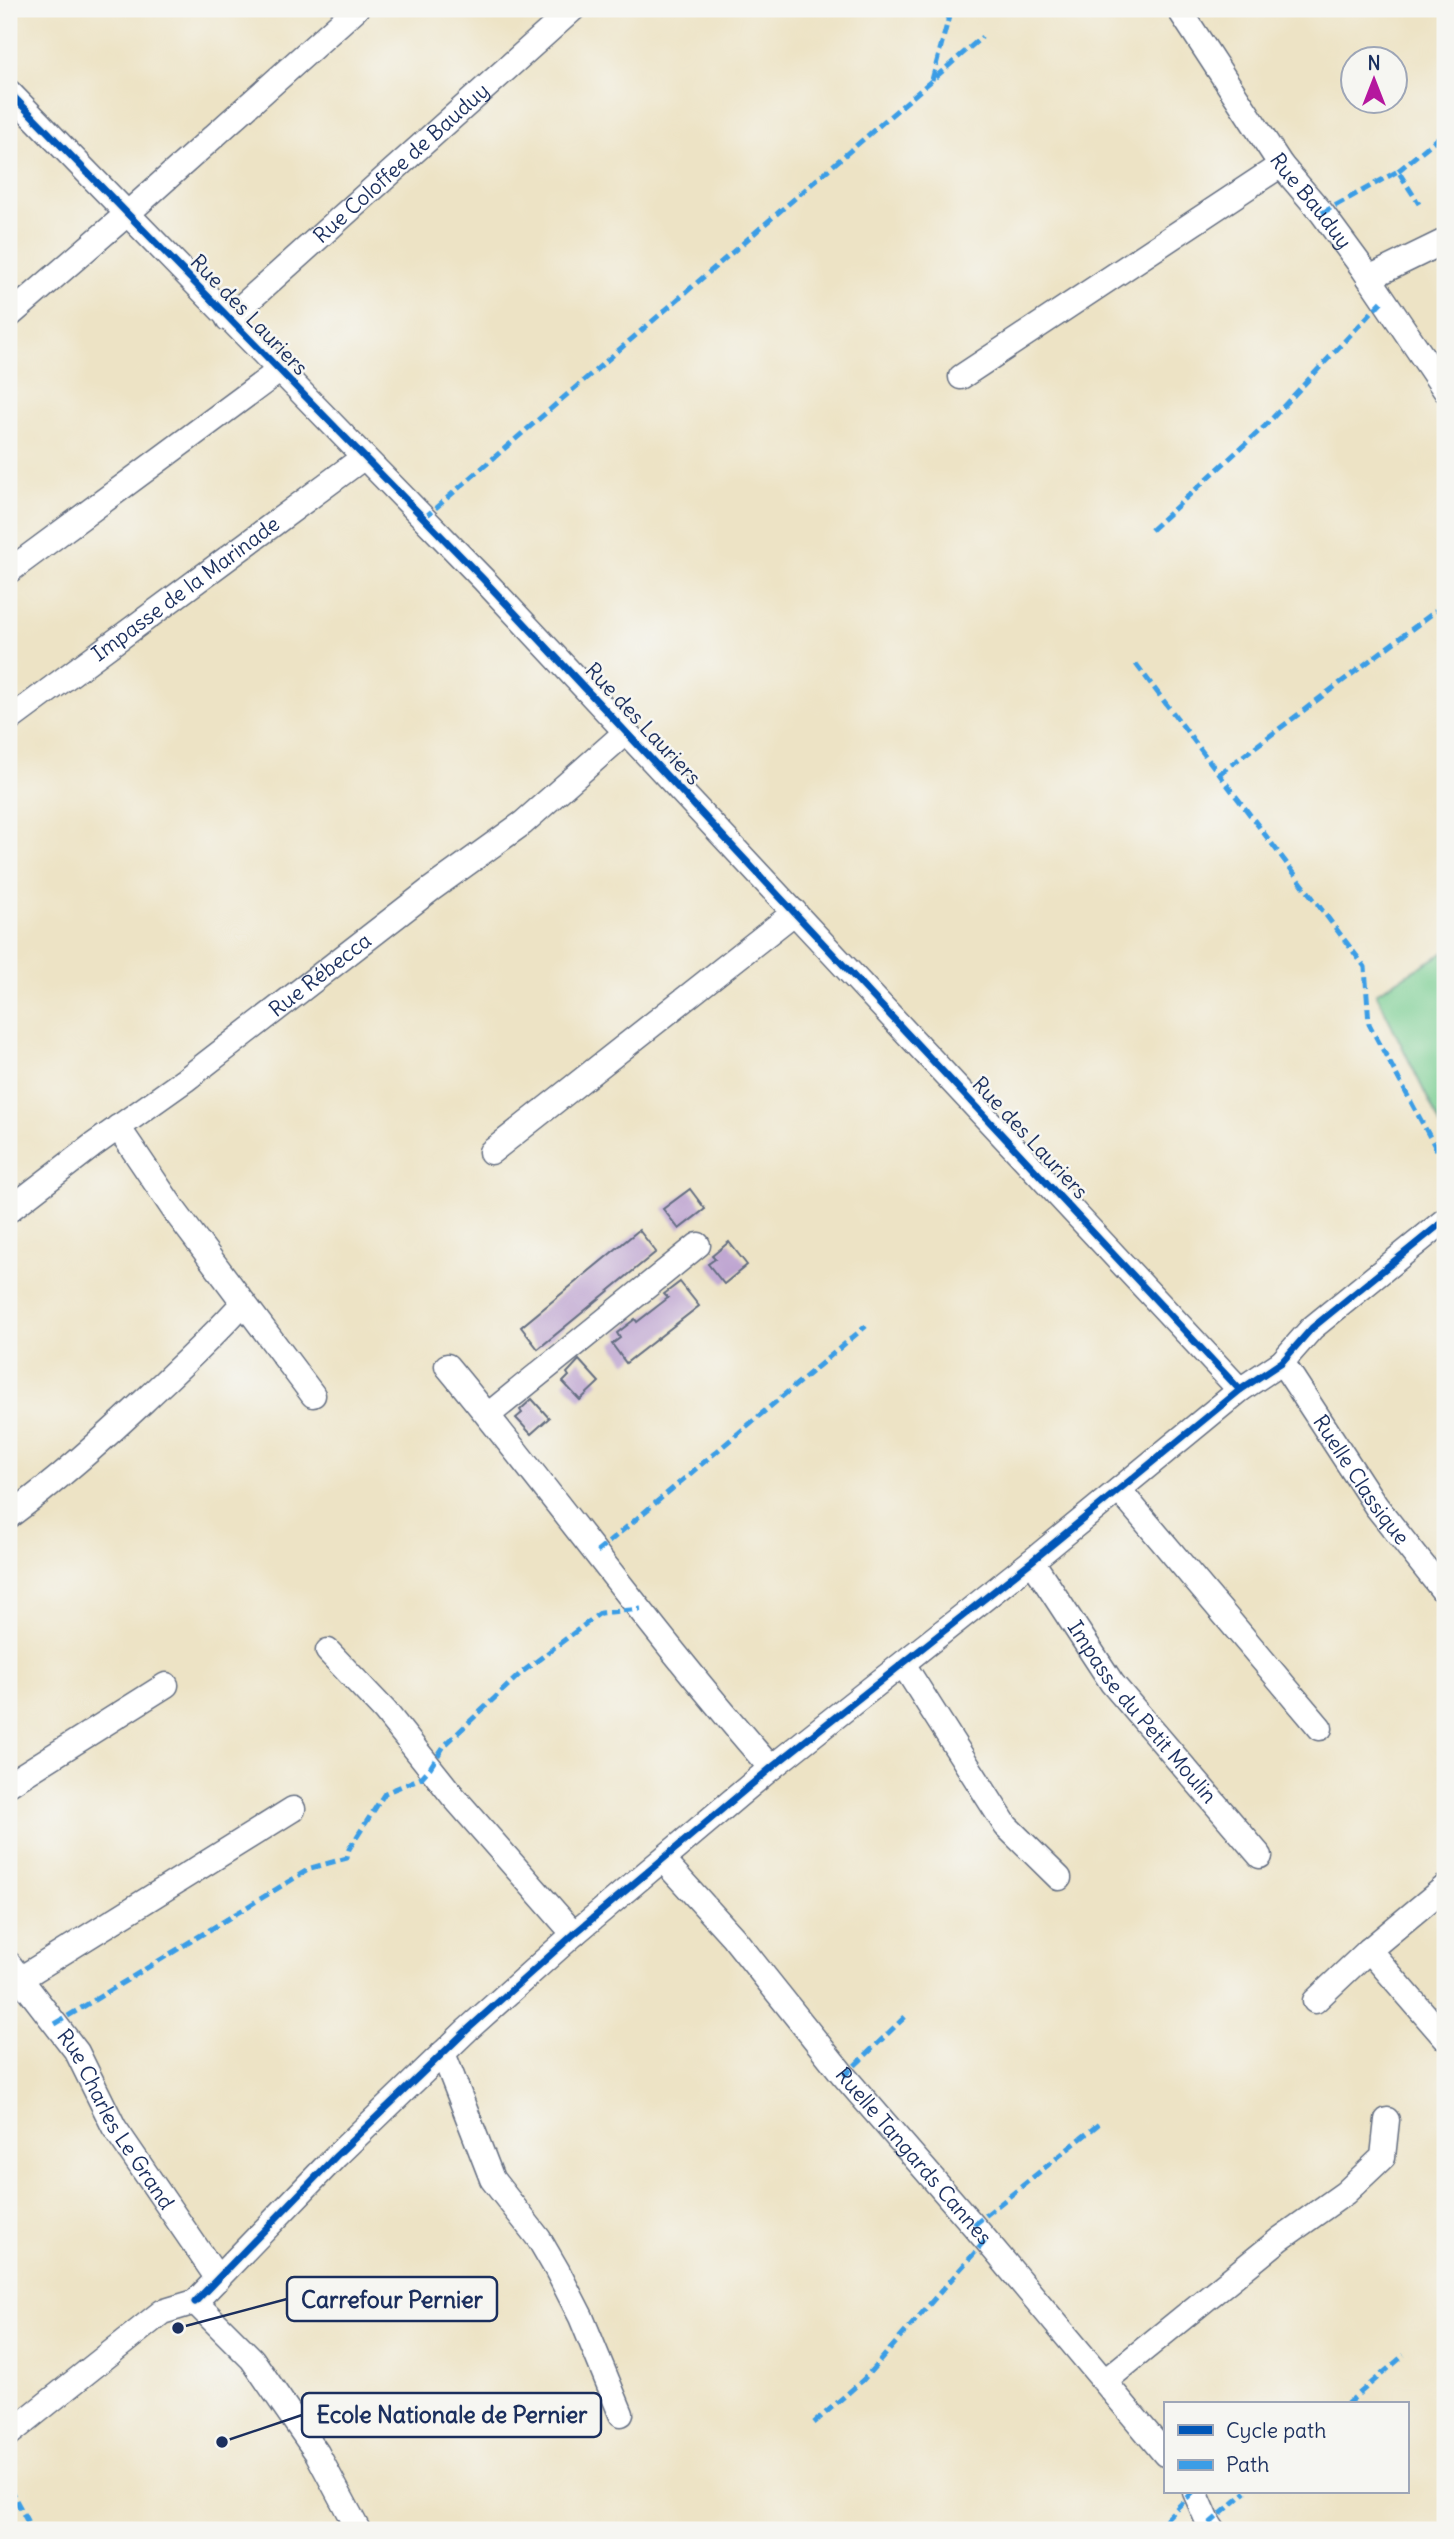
<svg xmlns="http://www.w3.org/2000/svg" width="1454" height="2539" viewBox="0 0 1454 2539" font-family="Delius,sans-serif">
<style>
.green{fill:#78cd91;stroke:#4a7e78;stroke-width:2}
.building{fill:#bfa6d1}
.lines{fill:none;stroke-linecap:round;stroke-linejoin:round}
.minor-casing{stroke:#646e82;stroke-width:27}
.minor{stroke:#fff;stroke-width:24}
.quiet{stroke:#3b9de6;stroke-width:5;stroke-dasharray:10 5;stroke-linecap:butt}
.cycleway-casing{stroke:#f6f6f2;stroke-width:11}
.cycleway{stroke:#0057b8;stroke-width:7}
.labels{text-anchor:middle;stroke-width:5;stroke-linejoin:round;paint-order:stroke}
.street-label{font-size:21px;fill:#1b2f5e;stroke:#f6f6f2}
.leader{fill:none;stroke:#1b2f5e;stroke-width:2.5}
.callout-dot{fill:#1b2f5e;stroke:#f6f6f2;stroke-width:2.5}
.callout{fill:#f6f6f2;stroke:#1b2f5e;stroke-width:2.5}
.callout-label{font-size:23px;text-anchor:middle;font-weight:bold;fill:#1b2f5e}
</style>
<rect width="100%" height="100%" fill="#f6f6f2"/>
<filter id="ink" filterUnits="userSpaceOnUse"><feTurbulence type="fractalNoise" baseFrequency=".0143" numOctaves="2"/><feDisplacementMap in="SourceGraphic" scale="14" xChannelSelector="R" yChannelSelector="G"/><feConvolveMatrix kernelMatrix="1 2 1 2 8 2 1 2 1" color-interpolation-filters="sRGB"/></filter>
<filter id="wash" filterUnits="userSpaceOnUse"><feTurbulence type="fractalNoise" baseFrequency=".00686" numOctaves="4" result="noise"/><feDisplacementMap in="SourceGraphic" scale="28" xChannelSelector="R" yChannelSelector="G"/><feGaussianBlur stdDeviation="1.57" result="paint"/><feColorMatrix in="noise" values="0 0 0 0 0 0 0 0 0 0 0 0 0 0 0 0 0 1.4 0 .05"/><feComposite in="paint" operator="in"/></filter>
<g filter="url(#wash)">
<rect width="100%" height="100%" fill="#ede3c5"/>
<!-- green -->
<polygon class="green" points="1445,952 1445,1134 1376,993"/>
<g id="blocks">
<!-- building -->
<g class="building">
<polygon points="690,1189 705,1209 679,1229 663,1209"/>
<polygon points="639,1230 656,1252 538,1349 521,1327"/>
<polygon points="729,1242 747,1265 724,1284 708,1264 715,1259 712,1256"/>
<polygon points="680,1282 699,1306 626,1363 612,1344 620,1338 617,1333 635,1319 637,1322 668,1298 664,1294"/>
<polygon points="579,1360 599,1382 580,1400 563,1382 569,1376 567,1373"/>
<polygon points="532,1399 549,1418 531,1434 516,1418 522,1413 520,1410"/>
</g>
</g>
</g>
<g filter="url(#ink)">
<use href="#blocks" fill-opacity="0" stroke="#646e82" stroke-width="2"/>
<g class="lines">
<defs>
<g id="minor">
<path id="s1" d="M1179,9L1281,165L1322,213L1364,270L1445,390"/>
<polyline points="9,92 483,579 1240,1390"/>
<polyline points="1369,278 1445,241"/>
<polyline points="9,316 127,214 356,9"/>
<path id="s2" d="M228,319L573,9"/>
<polyline points="961,377 1281,165"/>
<polyline points="9,571 279,371"/>
<path id="s3" d="M9,720L364,457"/>
<polyline points="118,1127 174,1210 313,1395"/>
<polyline points="491,1152 795,912"/>
<path id="s4" d="M9,1210L92,1146L185,1080L430,890L523,823L626,732"/>
<path id="s5" d="M1282,1362L1376,1506L1445,1593"/>
<path d="M447,1366C557,1498 657,1639 771,1768"/>
<polyline points="488,1415 698,1245"/>
<polyline points="1119,1490 1320,1728"/>
<path d="M9,1516C57,1481 100,1442 144,1401C178,1369 212,1338 243,1303"/>
<path id="s6" d="M1032,1561L1112,1683L1260,1856"/>
<polyline points="328,1651 385,1711 452,1795 574,1934"/>
<polyline points="903,1664 1006,1826 1059,1878"/>
<polyline points="9,1784 166,1685"/>
<path id="s7" d="M663,1860L733,1937L844,2076L986,2240L1165,2454"/>
<polyline points="1369,1950 1445,2038"/>
<path id="s8" d="M9,1964L77,2052L114,2127L218,2279"/>
<polyline points="20,1979 293,1809"/>
<polyline points="1315,2001 1369,1950 1445,1887"/>
<polyline points="443,2053 492,2179 539,2239 557,2270 581,2317 621,2414"/>
<polyline points="195,2302 336,2156 467,2030 574,1934 771,1768 1032,1561 1240,1390 1282,1362 1312,1328 1445,1220"/>
<polyline points="195,2302 252,2359 317,2453 358,2530"/>
<polyline points="1105,2381 1280,2239 1345,2193 1383,2157 1387,2120"/>
<polyline points="9,2434 162,2312 195,2302"/>
<polyline points="1195,2492 1209,2524 1213,2530"/>
</g>
</defs>
<!-- minor casing -->
<use href="#minor" class="minor-casing"/>
<!-- minor -->
<use href="#minor" class="minor"/>
<!-- quiet -->
<g class="quiet">
<polyline points="932,80 951,9"/>
<polyline points="1398,171 1445,132"/>
<polyline points="1322,213 1398,171 1419,204"/>
<polyline points="424,518 982,37"/>
<polyline points="1151,530 1265,426 1384,299"/>
<polyline points="1136,664 1365,967 1369,1024 1445,1165"/>
<polyline points="1219,774 1445,604"/>
<polyline points="597,1552 866,1326"/>
<polyline points="55,2024 311,1868 347,1858 349,1849 385,1793 421,1778 430,1768 444,1746 521,1673 600,1613 641,1609"/>
<polyline points="844,2076 908,2014"/>
<polyline points="974,2225 1100,2123"/>
<polyline points="1347,2404 1404,2355"/>
<polyline points="814,2423 863,2380 986,2240"/>
<polyline points="9,2487 32,2530"/>
<polyline points="1209,2524 1246,2492"/>
<polyline points="1155,2530 1193,2492"/>
</g>
<defs>
<g id="cycleway">
<polyline points="9,92 483,579 1240,1390"/>
<polyline points="195,2302 336,2156 467,2030 574,1934 771,1768 1032,1561 1240,1390 1282,1362 1312,1328 1445,1220"/>
</g>
</defs>
<!-- cycleway casing -->
<use href="#cycleway" class="cycleway-casing"/>
<!-- cycleway -->
<use href="#cycleway" class="cycleway"/>
</g>
</g>
<g class="labels">
<!-- street labels -->
<g class="street-label">
<text dy="7" stroke="none"><textPath href="#s2" startOffset="233">Rue Coloffee de Bauduy</textPath></text>
<text dy="7" stroke="none"><textPath href="#s1" startOffset="233">Rue Bauduy</textPath></text>
<text transform="translate(249 315) rotate(46)" y="7">Rue des Lauriers</text>
<text dy="7" stroke="none"><textPath href="#s3" startOffset="220">Impasse de la Marinade</textPath></text>
<text transform="translate(643 724) rotate(47)" y="7">Rue des Lauriers</text>
<text dy="7" stroke="none"><textPath href="#s4" startOffset="390">Rue Rébecca</textPath></text>
<text transform="translate(1030 1138) rotate(47)" y="7">Rue des Lauriers</text>
<text dy="7" stroke="none"><textPath href="#s5" startOffset="142">Ruelle Classique</textPath></text>
<text dy="7" stroke="none"><textPath href="#s6" startOffset="187">Impasse du Petit Moulin</textPath></text>
<text dy="7" stroke="none"><textPath href="#s8" startOffset="189">Rue Charles Le Grand</textPath></text>
<text dy="7" stroke="none"><textPath href="#s7" startOffset="388">Ruelle Tangards Cannes</textPath></text>
</g>
</g>
<!-- callouts -->
<path class="leader" d="M178 2328L287 2299M222 2442L302 2415"/>
<g class="callout-dot">
<circle cx="178" cy="2328" r="7"/>
<circle cx="222" cy="2442" r="7"/>
</g>
<g class="callout">
<rect x="287" y="2277" width="210" height="44" rx="7"/>
<rect x="302" y="2393" width="299" height="44" rx="7"/>
</g>
<g class="callout-label">
<text x="392" y="2308">Carrefour Pernier</text>
<text x="452" y="2423">Ecole Nationale de Pernier</text>
</g>
<!-- margin -->
<rect width="1454" height="2539" fill="none" stroke="#f6f6f2" stroke-width="35"/>
<!-- legend -->
<rect x="1164" y="2402" width="245" height="91" fill="#f6f6f2" stroke="#9ea6b7" stroke-width="2"/>
<rect x="1178" y="2425" width="35" height="10" fill="#0057b8" stroke="#9ea6b7" stroke-width="2"/>
<text x="1226" y="2438" font-size="21" fill="#1b2f5e">Cycle path</text>
<rect x="1178" y="2460" width="35" height="10" fill="#3b9de6" stroke="#9ea6b7" stroke-width="2"/>
<text x="1226" y="2472" font-size="21" fill="#1b2f5e">Path</text>
<!-- north arrow -->
<g transform="translate(1374 80)"><circle r="33" fill="#f6f6f2" stroke="#9ea6b7" stroke-width="2"/>
<path d="M0-5L12 26L0 18L-12 26Z" fill="#b5179e"/>
<text y="-10" font-size="19" font-weight="bold" text-anchor="middle" fill="#1b2f5e">N</text>
</g>
</svg>
